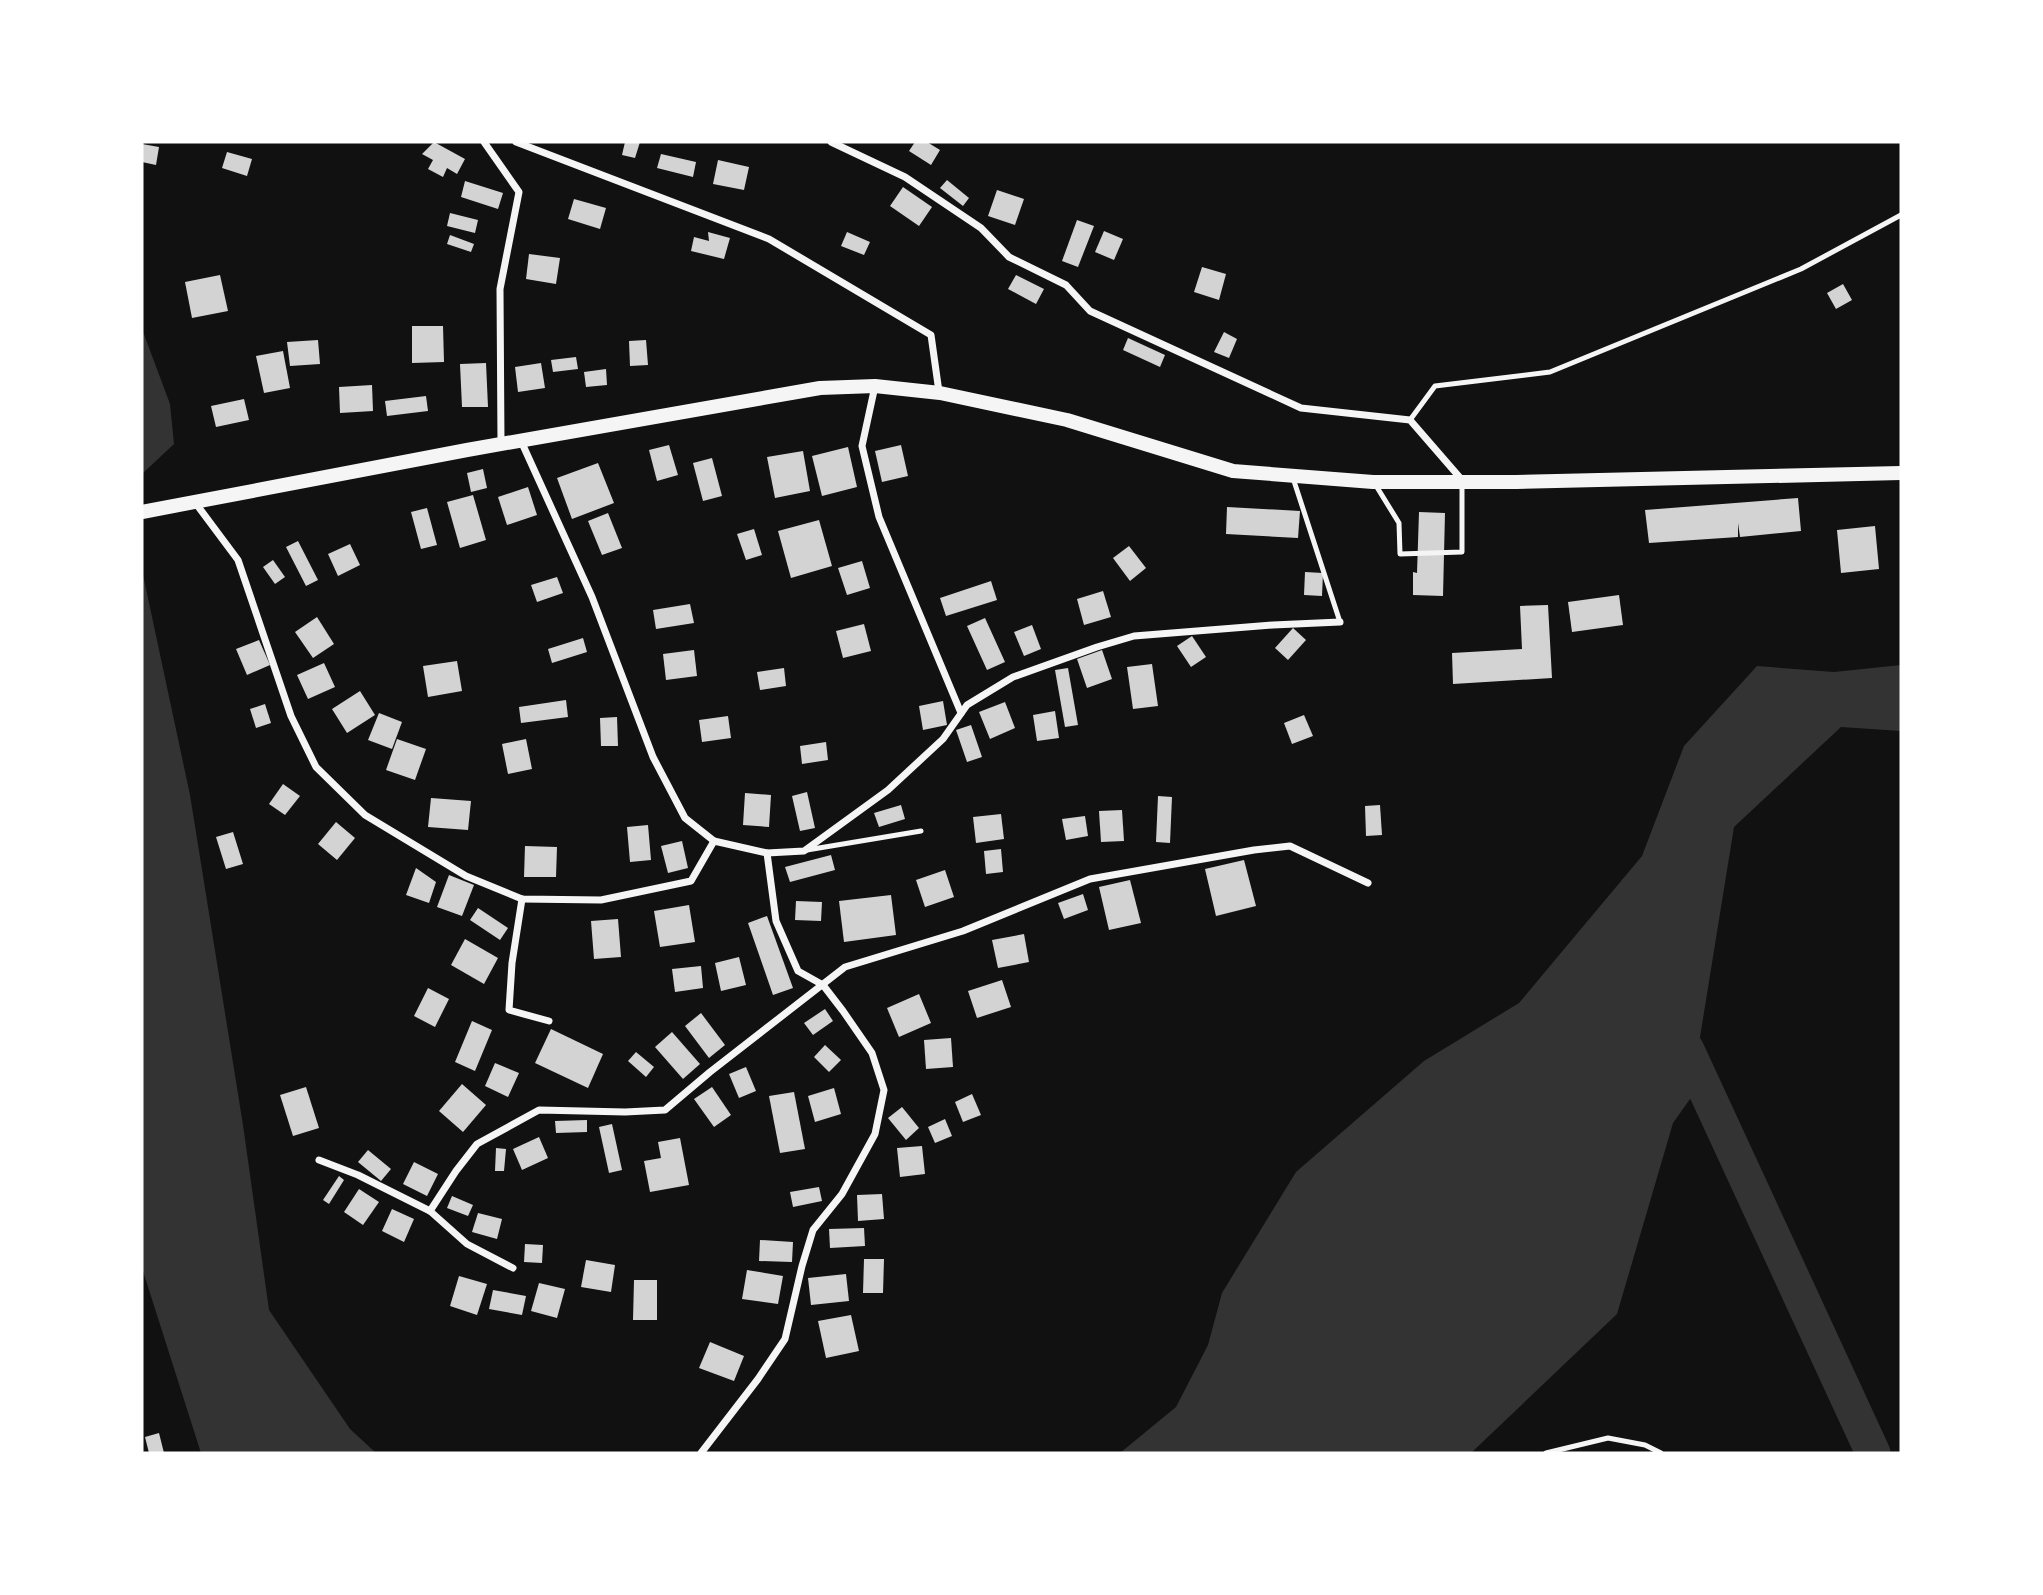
<svg xmlns="http://www.w3.org/2000/svg" width="2043" height="1595" viewBox="0 0 2043 1595" font-family="'Nunito Sans',sans-serif">
<style>
.water{fill:#333}
.lines{fill:none;stroke-linecap:round;stroke-linejoin:round}
.river{stroke:#333;stroke-width:35}
.building{fill:#d3d3d3}
.service{stroke:#f5f5f5;stroke-width:5}
.minor{stroke:#f5f5f5;stroke-width:7}
.secondary{stroke:#f5f5f5;stroke-width:14}
</style>
<rect width="100%" height="100%" fill="#111"/>
<!-- water -->
<g class="water">
<polygon points="142,329 170,404 174,444 142,474"/>
<polygon points="142,570 190,795 243,1125 269,1310 350,1429 376,1453 201,1453 142,1268"/>
<polygon points="1901,665 1901,731 1841,727 1734,827 1690,1099 1673,1123 1617,1314 1471,1453 1120,1453 1176,1407 1208,1345 1222,1293 1296,1172 1424,1061 1519,1003 1642,856 1684,746 1757,666 1834,672"/>
</g>
<g class="lines">
<!-- river -->
<polyline class="river" points="1670,1027 1687,1050 1873,1453"/>
</g>
<!-- building -->
<g class="building">
<polygon points="434,142 465,159 457,174 447,168 443,177 428,169 433,160 422,154"/>
<polygon points="625,142 640,142 635,158 622,155"/>
<polygon points="915,142 927,142 940,150 931,165 909,151"/>
<polygon points="142,144 159,147 156,165 142,162"/>
<polygon points="227,152 252,159 247,176 222,168"/>
<polygon points="661,154 696,162 693,177 657,168"/>
<polygon points="718,160 749,167 744,190 713,184"/>
<polygon points="947,180 969,198 963,206 940,188"/>
<polygon points="465,181 503,193 498,209 461,197"/>
<polygon points="903,187 932,207 919,226 890,206"/>
<polygon points="997,190 1024,199 1015,225 988,216"/>
<polygon points="574,199 606,208 600,229 568,219"/>
<polygon points="450,213 478,220 475,233 447,226"/>
<polygon points="1077,220 1094,226 1078,267 1062,261"/>
<polygon points="1104,231 1123,239 1114,260 1095,252"/>
<polygon points="708,232 730,238 724,259 691,251 694,237 709,241"/>
<polygon points="847,232 870,242 864,255 841,246"/>
<polygon points="450,235 474,244 471,252 447,244"/>
<polygon points="529,254 560,258 556,284 526,279"/>
<polygon points="1202,267 1226,274 1219,300 1194,292"/>
<polygon points="220,275 228,311 192,318 185,282"/>
<polygon points="1016,275 1044,289 1036,304 1008,289"/>
<polygon points="1843,284 1852,300 1836,309 1827,293"/>
<polygon points="412,326 443,326 444,362 412,363"/>
<polygon points="1224,332 1237,339 1229,358 1214,352"/>
<polygon points="1128,338 1165,355 1160,367 1123,350"/>
<polygon points="318,340 320,364 290,366 287,342"/>
<polygon points="646,340 648,365 630,366 629,341"/>
<polygon points="283,351 290,388 264,393 256,356"/>
<polygon points="576,357 578,369 553,372 551,360"/>
<polygon points="486,363 488,407 462,407 460,364"/>
<polygon points="541,363 545,388 518,392 515,367"/>
<polygon points="606,369 607,385 586,387 584,372"/>
<polygon points="372,385 373,411 340,413 339,387"/>
<polygon points="426,396 428,411 387,416 385,401"/>
<polygon points="244,399 249,420 216,427 211,406"/>
<polygon points="669,445 678,475 657,481 649,450"/>
<polygon points="901,445 908,476 882,482 875,451"/>
<polygon points="848,447 857,487 822,496 812,456"/>
<polygon points="803,451 810,491 775,498 767,457"/>
<polygon points="712,458 722,496 703,501 693,463"/>
<polygon points="598,463 614,503 572,519 557,478"/>
<polygon points="483,469 487,488 471,492 467,473"/>
<polygon points="528,487 537,515 507,525 498,497"/>
<polygon points="473,495 486,540 460,548 447,502"/>
<polygon points="1798,498 1801,531 1740,537 1738,523 1738,537 1649,543 1645,510"/>
<polygon points="1227,507 1300,511 1298,538 1226,534"/>
<polygon points="427,508 437,545 421,549 411,512"/>
<polygon points="1419,512 1445,513 1443,596 1413,595 1413,572 1417,573"/>
<polygon points="608,513 622,548 602,555 588,521"/>
<polygon points="819,520 832,566 791,578 778,531"/>
<polygon points="1875,526 1879,569 1841,573 1837,530"/>
<polygon points="754,529 762,555 746,560 737,534"/>
<polygon points="298,541 318,580 306,586 286,547"/>
<polygon points="350,544 360,565 338,576 328,554"/>
<polygon points="1129,546 1146,568 1130,581 1113,558"/>
<polygon points="273,560 285,577 275,584 263,567"/>
<polygon points="862,561 870,588 847,595 838,568"/>
<polygon points="1305,572 1323,573 1322,596 1304,595"/>
<polygon points="557,577 563,593 537,602 531,585"/>
<polygon points="991,581 997,600 946,616 940,598"/>
<polygon points="1103,591 1111,617 1084,625 1077,599"/>
<polygon points="1619,595 1623,625 1572,632 1568,602"/>
<polygon points="690,604 694,623 656,629 653,610"/>
<polygon points="1548,605 1552,678 1453,684 1452,653 1522,649 1520,606"/>
<polygon points="317,617 334,644 313,658 295,632"/>
<polygon points="985,618 1005,662 987,670 967,626"/>
<polygon points="864,624 871,651 843,658 836,631"/>
<polygon points="1032,625 1041,649 1024,656 1014,632"/>
<polygon points="1293,628 1306,640 1288,660 1275,648"/>
<polygon points="1192,636 1206,657 1191,667 1177,646"/>
<polygon points="583,638 587,652 552,663 548,649"/>
<polygon points="259,640 270,665 247,675 236,649"/>
<polygon points="694,650 697,676 666,680 663,654"/>
<polygon points="1102,650 1112,679 1087,688 1077,659"/>
<polygon points="457,661 462,691 428,697 423,666"/>
<polygon points="324,663 335,687 308,699 297,675"/>
<polygon points="1152,664 1158,706 1133,709 1127,667"/>
<polygon points="784,668 786,686 760,690 757,672"/>
<polygon points="1068,668 1078,725 1065,727 1055,670"/>
<polygon points="360,691 375,715 347,733 332,709"/>
<polygon points="566,700 568,717 521,723 519,707"/>
<polygon points="943,701 947,725 923,730 919,706"/>
<polygon points="1005,702 1015,728 990,739 979,712"/>
<polygon points="265,704 271,723 256,728 250,709"/>
<polygon points="1055,711 1059,738 1037,741 1033,715"/>
<polygon points="379,713 402,722 392,749 368,740"/>
<polygon points="1304,715 1313,736 1292,744 1284,723"/>
<polygon points="728,716 731,738 702,742 699,720"/>
<polygon points="617,717 618,746 601,746 600,718"/>
<polygon points="971,725 982,757 967,762 956,730"/>
<polygon points="397,739 426,749 415,780 386,770"/>
<polygon points="526,739 532,769 508,774 502,744"/>
<polygon points="826,742 828,760 802,764 800,746"/>
<polygon points="283,784 300,796 285,815 269,804"/>
<polygon points="807,792 815,828 800,831 792,796"/>
<polygon points="745,793 771,795 769,827 743,825"/>
<polygon points="1158,796 1172,797 1170,843 1156,842"/>
<polygon points="431,798 471,801 468,830 428,827"/>
<polygon points="901,805 905,819 879,827 874,813"/>
<polygon points="1380,805 1382,835 1366,836 1365,806"/>
<polygon points="1122,810 1124,841 1101,842 1099,811"/>
<polygon points="1001,814 1004,839 976,843 973,817"/>
<polygon points="1085,816 1088,836 1066,840 1062,819"/>
<polygon points="336,822 355,838 337,860 318,844"/>
<polygon points="648,825 651,860 630,862 627,827"/>
<polygon points="233,832 243,864 226,869 216,837"/>
<polygon points="682,841 688,868 668,873 661,846"/>
<polygon points="525,846 557,847 556,877 524,877"/>
<polygon points="1001,849 1003,872 986,874 984,851"/>
<polygon points="831,855 835,870 790,882 785,867"/>
<polygon points="1244,860 1256,906 1216,916 1205,869"/>
<polygon points="416,868 436,882 429,903 406,895"/>
<polygon points="945,870 954,897 925,907 916,880"/>
<polygon points="449,875 474,885 462,916 437,907"/>
<polygon points="1130,880 1141,923 1109,930 1099,887"/>
<polygon points="1083,894 1088,910 1064,919 1058,903"/>
<polygon points="891,895 896,935 844,942 839,901"/>
<polygon points="796,901 822,902 821,921 795,920"/>
<polygon points="689,905 695,942 660,947 654,911"/>
<polygon points="478,908 508,928 500,940 470,920"/>
<polygon points="767,916 793,988 773,995 748,923"/>
<polygon points="618,919 621,957 594,959 591,921"/>
<polygon points="1024,934 1029,962 998,968 992,940"/>
<polygon points="465,939 498,958 484,984 451,965"/>
<polygon points="739,957 746,985 721,991 715,963"/>
<polygon points="701,966 703,988 675,992 672,969"/>
<polygon points="1002,980 1011,1007 977,1018 968,991"/>
<polygon points="428,988 449,999 435,1027 414,1016"/>
<polygon points="919,994 931,1023 899,1037 887,1008"/>
<polygon points="825,1009 833,1021 813,1035 804,1023"/>
<polygon points="701,1013 725,1045 709,1058 685,1026"/>
<polygon points="472,1021 492,1030 475,1071 455,1062"/>
<polygon points="551,1029 603,1054 588,1088 535,1063"/>
<polygon points="672,1032 700,1064 683,1079 655,1047"/>
<polygon points="951,1038 953,1067 926,1069 924,1040"/>
<polygon points="825,1045 841,1060 829,1072 814,1057"/>
<polygon points="636,1052 654,1067 646,1077 628,1061"/>
<polygon points="495,1063 519,1073 508,1097 485,1086"/>
<polygon points="746,1067 756,1091 739,1098 729,1074"/>
<polygon points="462,1084 486,1105 463,1132 439,1111"/>
<polygon points="306,1087 319,1128 293,1136 280,1095"/>
<polygon points="712,1087 731,1115 714,1127 694,1099"/>
<polygon points="834,1088 841,1114 815,1122 808,1096"/>
<polygon points="794,1092 805,1149 780,1153 769,1096"/>
<polygon points="972,1094 981,1115 963,1122 955,1102"/>
<polygon points="902,1107 919,1128 906,1140 888,1118"/>
<polygon points="945,1119 952,1136 935,1143 928,1127"/>
<polygon points="587,1120 587,1132 556,1133 555,1121"/>
<polygon points="612,1124 622,1170 609,1173 599,1127"/>
<polygon points="539,1137 548,1158 522,1170 513,1149"/>
<polygon points="680,1138 689,1185 650,1192 644,1161 661,1158 658,1142"/>
<polygon points="922,1146 925,1174 900,1177 897,1148"/>
<polygon points="496,1148 506,1149 504,1171 495,1171"/>
<polygon points="368,1150 391,1169 381,1181 358,1162"/>
<polygon points="414,1162 438,1174 427,1196 403,1184"/>
<polygon points="339,1176 344,1180 329,1204 323,1200"/>
<polygon points="819,1187 822,1201 793,1207 790,1192"/>
<polygon points="359,1189 379,1202 363,1225 344,1212"/>
<polygon points="882,1194 884,1219 858,1221 857,1195"/>
<polygon points="452,1196 473,1205 468,1216 447,1208"/>
<polygon points="392,1209 414,1219 404,1242 382,1231"/>
<polygon points="478,1213 502,1219 497,1239 472,1232"/>
<polygon points="864,1228 865,1246 830,1248 829,1229"/>
<polygon points="760,1240 793,1242 792,1262 759,1261"/>
<polygon points="525,1244 543,1245 542,1263 524,1262"/>
<polygon points="864,1259 884,1259 883,1293 863,1293"/>
<polygon points="586,1260 615,1265 611,1292 581,1287"/>
<polygon points="747,1270 783,1276 778,1304 742,1299"/>
<polygon points="846,1274 849,1301 811,1305 808,1278"/>
<polygon points="459,1276 487,1284 477,1315 450,1306"/>
<polygon points="634,1280 657,1280 657,1320 633,1320"/>
<polygon points="539,1283 565,1289 557,1318 531,1311"/>
<polygon points="493,1290 526,1296 522,1315 489,1309"/>
<polygon points="851,1315 859,1351 826,1358 818,1321"/>
<polygon points="710,1342 744,1356 734,1381 699,1368"/>
<polygon points="159,1433 164,1453 149,1453 145,1437"/>
</g>
<g class="lines">
<!-- service -->
<g class="service">
<polyline points="1410,420 1435,386 1550,372 1801,269 1901,215"/>
<polyline points="1293,478 1340,622"/>
<polyline points="1375,484 1399,523 1400,554 1462,552 1462,484"/>
<polyline points="807,850 921,831"/>
<polyline points="1546,1453 1608,1438 1645,1445 1661,1453"/>
</g>
<!-- minor -->
<g class="minor">
<polyline points="484,142 519,192 500,289 501,444"/>
<polyline points="516,142 769,239 931,335 939,392"/>
<polyline points="831,142 905,177 981,228 1009,257 1066,285 1090,311 1301,408 1410,420 1462,480"/>
<polyline points="875,386 862,446 879,517 961,713"/>
<polyline points="521,441 592,597 653,757 685,818 714,841"/>
<polyline points="194,501 238,560 291,716 316,767 365,815 466,876 522,899 601,900 691,881 714,841 767,853 804,851 888,790 943,739 967,705 1013,677 1097,647 1134,636 1273,625 1340,622"/>
<polyline points="522,899 512,963 509,1010 549,1021"/>
<polyline points="319,1160 358,1175 430,1211 456,1171 477,1144 539,1110 625,1112 665,1110 710,1072 845,967 963,931 1090,879 1254,850 1290,846 1368,883"/>
<polyline points="430,1211 467,1244 513,1268"/>
<polyline points="701,1453 758,1379 785,1339 802,1266 813,1230 842,1194 875,1134 884,1090 872,1053 843,1011 823,985 798,971 776,921 767,853"/>
</g>
<!-- secondary -->
<polyline class="secondary" points="142,512 467,450 820,388 875,386 940,393 1067,420 1233,471 1373,482 1516,482 1901,473"/>
</g>
<!-- border -->
<rect width="2043" height="1595" fill="none" stroke="#ffffff" stroke-width="287"/>
</svg>
